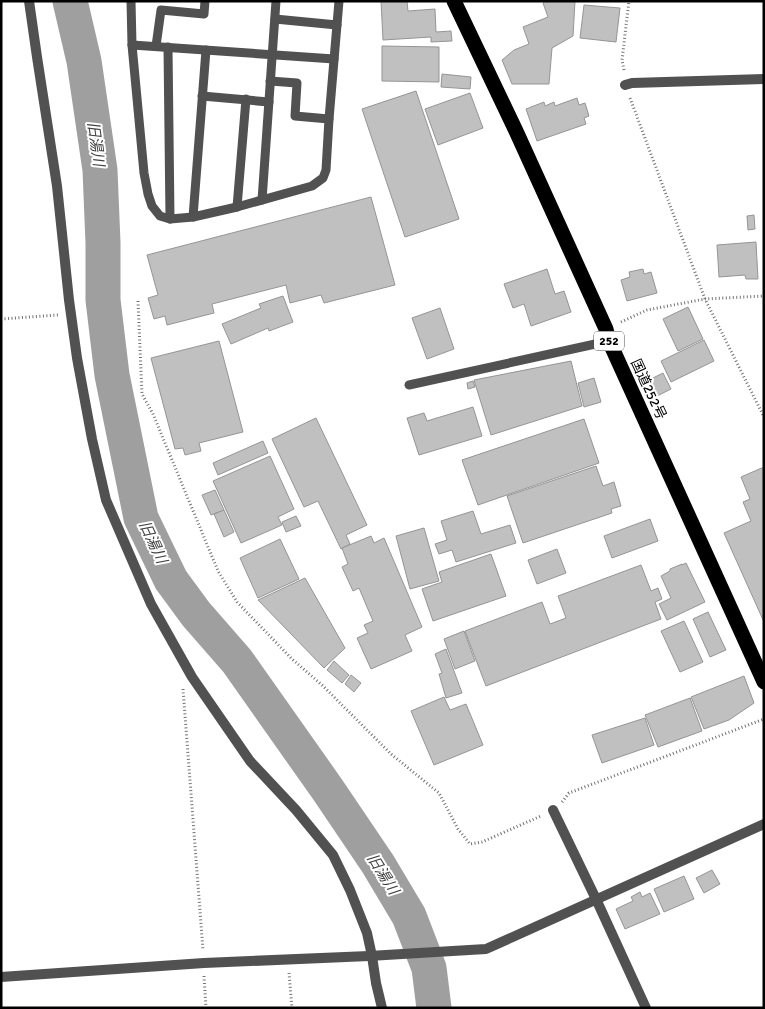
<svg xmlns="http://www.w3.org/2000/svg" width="765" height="1009" viewBox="0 0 765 1009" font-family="Signika,'Noto Sans JP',sans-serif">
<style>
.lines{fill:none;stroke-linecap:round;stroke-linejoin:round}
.river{stroke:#9f9f9f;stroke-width:35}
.building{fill:#c0c0c0;stroke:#959595}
.path{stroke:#737373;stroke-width:3;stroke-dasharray:1 2.5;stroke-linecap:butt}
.lane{stroke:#515151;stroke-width:9}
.street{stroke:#515151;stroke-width:10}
.highway{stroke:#000;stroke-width:15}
.labels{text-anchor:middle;stroke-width:4;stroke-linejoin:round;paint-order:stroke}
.shield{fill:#fff;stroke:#4c4c4c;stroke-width:1}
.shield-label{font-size:12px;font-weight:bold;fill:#000}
.street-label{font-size:14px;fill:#000;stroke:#fff}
.water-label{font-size:15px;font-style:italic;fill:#404040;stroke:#fff}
</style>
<rect width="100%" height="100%" fill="#fff"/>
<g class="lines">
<!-- river -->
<polyline class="river" points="70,1 84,61 100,170 103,243 103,300 112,375 141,518 171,580 196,614 237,661 328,790 378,864 409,916 429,968 434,1008"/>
</g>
<!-- building -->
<g class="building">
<polygon points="381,1 407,1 408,11 435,9 436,32 451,31 452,41 431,42 431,37 383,40"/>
<polygon points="545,1 575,1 573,36 552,48 549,84 512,84 502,60 514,50 529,44 523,27 548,17 543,3"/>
<polygon points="584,5 620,8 616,42 580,38"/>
<polygon points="382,46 439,47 439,82 382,81"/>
<polygon points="442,74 471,77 470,89 441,87"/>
<polygon points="416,91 459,219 405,237 362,109"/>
<polygon points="470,93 483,128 438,145 425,109"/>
<polygon points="577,98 579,105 585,103 589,116 584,118 586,124 537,141 526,109 544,102 545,106 554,102 555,106"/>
<polygon points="371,197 395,285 324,303 321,295 290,303 286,285 212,304 214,313 167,325 165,316 154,319 148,298 158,295 147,255"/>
<polygon points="754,215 755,229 748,230 747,216"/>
<polygon points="756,242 758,279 746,279 745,275 719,277 717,245"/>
<polygon points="547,269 555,294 564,291 571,312 531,326 524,304 513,308 504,284"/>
<polygon points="643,269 644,274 651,272 657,293 627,301 621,280 630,277 629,272"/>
<polygon points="283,296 293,322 269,331 268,328 231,344 222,324 261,308 259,304"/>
<polygon points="688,307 703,339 678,351 663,319"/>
<polygon points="440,308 454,349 427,359 412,318"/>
<polygon points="704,340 714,361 671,382 661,361"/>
<polygon points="219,341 243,432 199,443 201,451 185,455 183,448 175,449 151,358"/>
<polygon points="571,361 582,406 491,435 474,380"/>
<polygon points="663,373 671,389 657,396 649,380"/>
<polygon points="594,378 601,402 584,407 578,383"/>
<polygon points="473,381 475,387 468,389 467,383"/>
<polygon points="473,407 482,436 419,455 407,418 424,413 427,421"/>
<polygon points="316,418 367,525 346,535 350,544 341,549 318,501 304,507 272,439"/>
<polygon points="584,419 599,463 478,505 462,460"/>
<polygon points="263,441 268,453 218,475 213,463"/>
<polygon points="270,456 294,509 278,517 282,525 241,543 213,481"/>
<polygon points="596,466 603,486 614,482 621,506 611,509 612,513 523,543 507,496"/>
<polygon points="764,467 764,622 724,533 751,521 743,502 750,499 741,477"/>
<polygon points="215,490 224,510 211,515 202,495"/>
<polygon points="224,510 234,532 224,537 214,514"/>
<polygon points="473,511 481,534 510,525 516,543 456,562 452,550 439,554 435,544 447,540 441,521"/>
<polygon points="296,516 301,526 286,532 282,522"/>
<polygon points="650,519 658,541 612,558 604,536"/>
<polygon points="424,528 439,581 410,589 396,536"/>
<polygon points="371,536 374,543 384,538 422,627 405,635 412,651 371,669 357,638 368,633 364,625 373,621 359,588 353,591 342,567 348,564 342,548"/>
<polygon points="280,539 299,579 258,598 240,558"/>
<polygon points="557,549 566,573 537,584 528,560"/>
<polygon points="491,554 506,596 433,621 422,589 442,582 439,572"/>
<polygon points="686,563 705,602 667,620 659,604 671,598 661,576 670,571 670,569 682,564 682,565"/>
<polygon points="641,565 651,591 658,588 662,599 655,602 661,619 486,686 465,631 542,602 550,624 566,618 558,596"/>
<polygon points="305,578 345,648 324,668 258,600"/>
<polygon points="708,612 726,650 710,657 693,619"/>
<polygon points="684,621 703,662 680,672 661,631"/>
<polygon points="464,631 475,661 455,669 444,639"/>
<polygon points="446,649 462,693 446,698 439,674 442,673 435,654"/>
<polygon points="334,661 349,675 342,683 327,670"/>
<polygon points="351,675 361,683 354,692 345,684"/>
<polygon points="744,676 754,703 729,720 704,729 691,697"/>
<polygon points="444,697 450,710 466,704 483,745 434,765 411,711"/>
<polygon points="690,698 702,731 658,747 645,715"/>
<polygon points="645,718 654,745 602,763 592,735"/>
<polygon points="712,870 720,884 704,893 696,878"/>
<polygon points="684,876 694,899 664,912 654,889"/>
<polygon points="640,892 642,897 650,893 660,914 625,929 616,909 633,901 631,897"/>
</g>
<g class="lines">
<!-- path -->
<g class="path">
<polyline points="624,70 622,60 629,1"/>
<polyline points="630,98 705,299 764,417"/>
<polyline points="138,301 142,394 153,414 218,571 237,602 292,659 322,685 391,754 439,793 458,829 470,844 482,842 541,816"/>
<polyline points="1,319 58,315"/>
<polyline points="621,322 647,310 705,299 764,296"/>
<polyline points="183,689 203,950"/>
<polyline points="562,802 569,793 764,719"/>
<polyline points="289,973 292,1008"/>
<polyline points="204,976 206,1008"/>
</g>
<!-- lane -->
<g class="lane">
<polyline points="131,1 132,45 144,173 148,194 152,206 160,216 170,219 193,217 237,207 312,186 323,178 326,170 329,119 339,1"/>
<polyline points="275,19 337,25"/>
<polyline points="132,45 334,59"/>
<polyline points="156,46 161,10 204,14 205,1"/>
<polyline points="168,47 170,219"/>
<polyline points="270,81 297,83 295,116 329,119"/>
<polyline points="202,96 269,102"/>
<polyline points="262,200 276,1"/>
<polyline points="237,207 246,99"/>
<polyline points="193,217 206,50"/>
<polyline points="409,385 609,341"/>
</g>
<!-- street -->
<g class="street">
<polyline points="29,1 37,57 57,186 69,300 77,358 92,439 106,500 151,604 192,677 250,761 296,810 333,855 350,890 367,933 372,956 376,983 382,1008"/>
<polyline points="625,85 632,83 764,79"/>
<polyline points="553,810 596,899 646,1008"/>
<polyline points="1,977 204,963 369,956 486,949 764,824"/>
</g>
<!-- highway -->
<polyline class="highway" points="454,1 516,131 606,329 609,341 764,682"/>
</g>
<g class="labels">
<!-- shield labels -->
<rect class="shield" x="594" y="331.5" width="30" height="19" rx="4"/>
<g class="shield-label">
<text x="609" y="345">252</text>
</g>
<!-- street labels -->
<g class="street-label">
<text transform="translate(649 389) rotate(65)" y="5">国道252号</text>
</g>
<!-- water labels -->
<g class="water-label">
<text transform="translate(96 144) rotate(82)" y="5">旧湯川</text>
<text transform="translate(153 542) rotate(65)" y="5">旧湯川</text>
<text transform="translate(383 874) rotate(58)" y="5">旧湯川</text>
</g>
</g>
<!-- border -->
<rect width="765" height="1009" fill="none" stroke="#000000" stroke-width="5"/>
</svg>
